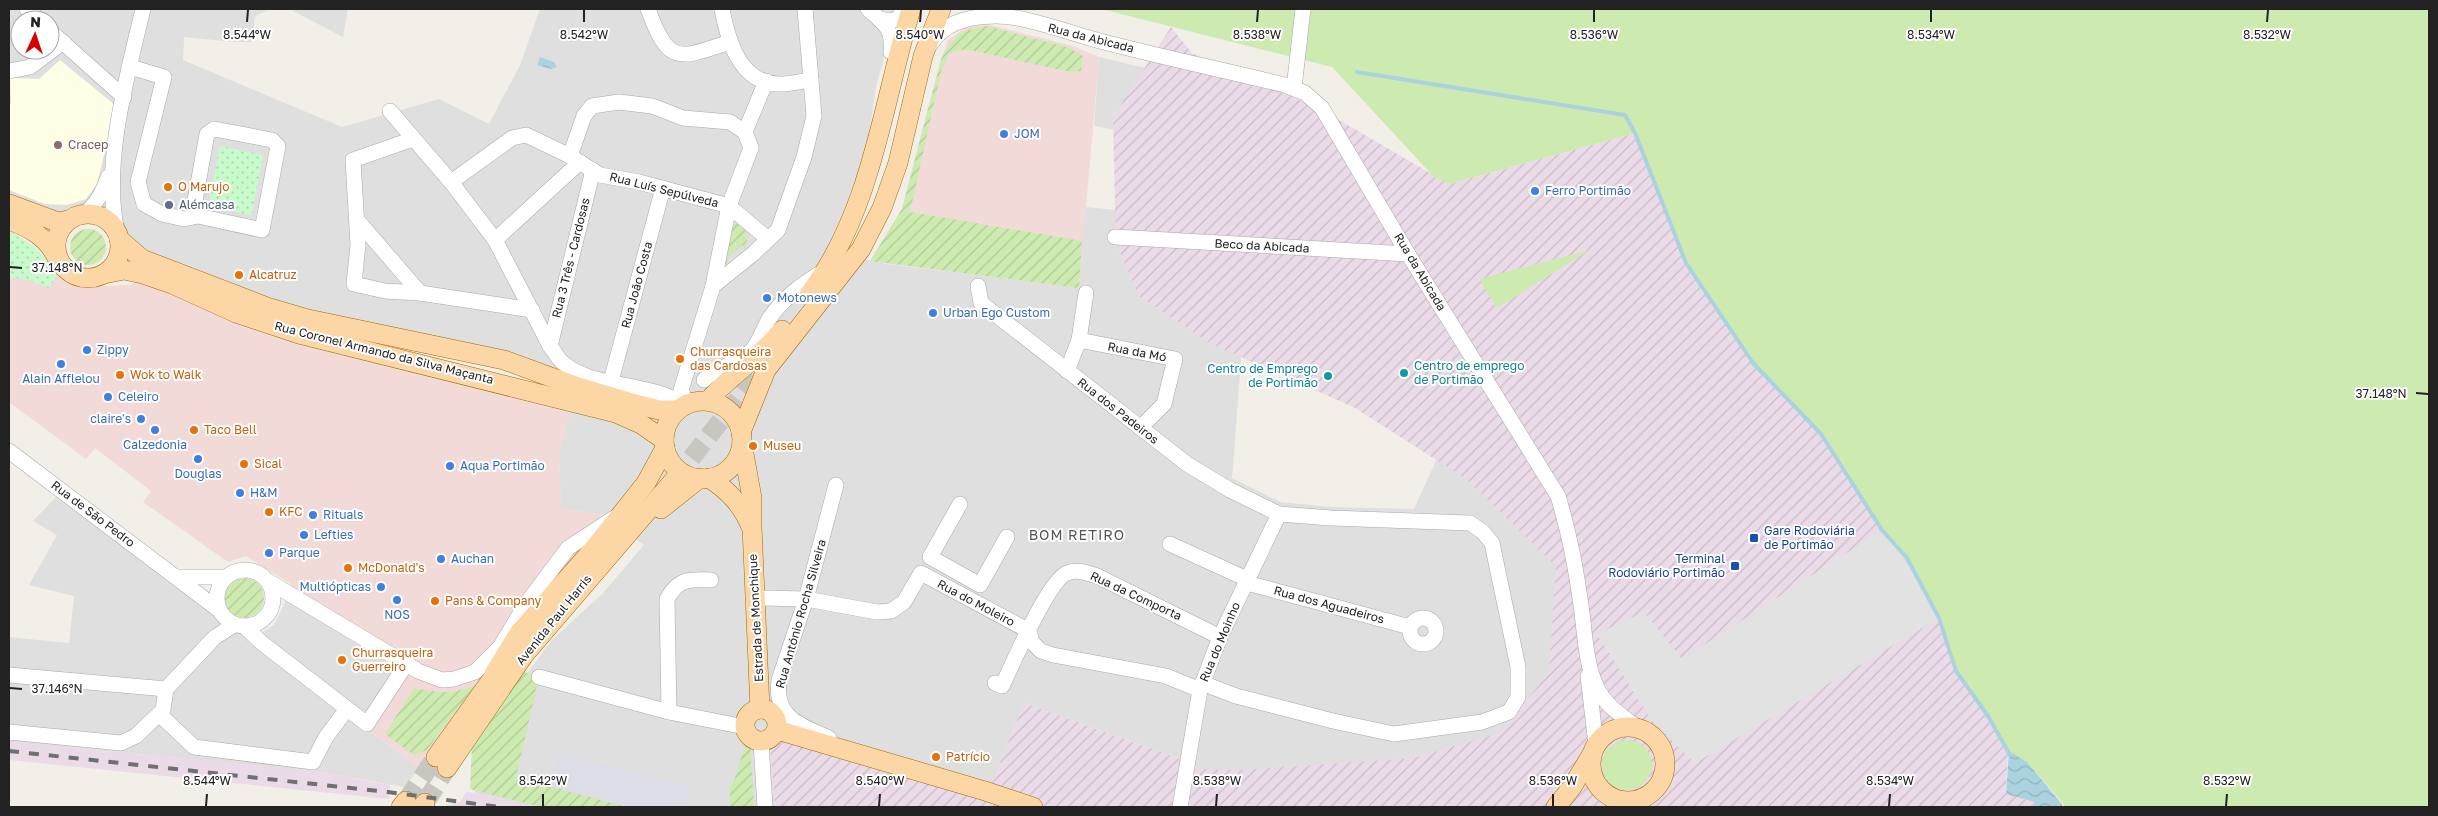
<svg xmlns="http://www.w3.org/2000/svg" width="2438" height="816" viewBox="0 0 2438 816" font-family="'Golos Text',sans-serif">
<style>
.residential{fill:#e0dfdf;fill-rule:evenodd}
.commercial{fill:#f2dad9}
.industrial{fill:url(#industrial-furrows)}
.education{fill:#ffffe5}
.railway{fill:#ebdbe8}
.grass{fill:#cdebb0}
.park{fill:url(#park-dots)}
.garden{fill:url(#garden-furrows)}
.parking{fill:#e2e2e2}
.plaza{fill:#dddde8}
.water{fill:url(#water-waves)}
.lines{fill:none;stroke-linecap:round;stroke-linejoin:round}
.stream{stroke:#aad3df;stroke-width:4}
.major-tunnel{stroke:#c8c6c1;stroke-width:19;stroke-dasharray:19 9;stroke-linecap:butt}
.minor-casing{stroke:#a9a9a9;stroke-width:16}
.major-casing{stroke:#a06b00;stroke-width:20}
.minor{stroke:#fff;stroke-width:15}
.major{stroke:#fcd6a4;stroke-width:19}
.rail{stroke:#707070;stroke-width:4;stroke-dasharray:10 10;stroke-linecap:butt}
.ticks{fill:none;stroke:#222;stroke-width:2}
.shop-dot{fill:#3f7fe0;stroke:#fff;stroke-width:2}
.education-dot{fill:#8d6e63;stroke:#fff;stroke-width:2}
.food-dot{fill:#e8710a;stroke:#fff;stroke-width:2}
.service-dot{fill:#5c6f8a;stroke:#fff;stroke-width:2}
.culture-dot{fill:#0f9aa8;stroke:#fff;stroke-width:2}
.transit-dot{fill:#1a4fb4;stroke:#fff;stroke-width:2}
.labels{text-anchor:middle;stroke-width:4;stroke-linejoin:round;paint-order:stroke}
.street-label{font-size:12px;fill:#222;stroke:#fff}
.shop-label{font-size:12px;fill:#366cbe;stroke:#fff;text-anchor:start}
.education-label{font-size:12px;fill:#785e54;stroke:#fff;text-anchor:start}
.food-label{font-size:12px;fill:#c56008;stroke:#fff;text-anchor:start}
.service-label{font-size:12px;fill:#4e5e75;stroke:#fff;text-anchor:start}
.culture-label{font-size:12px;fill:#0d838f;stroke:#fff;text-anchor:start}
.transit-label{font-size:12px;fill:#164399;stroke:#fff;text-anchor:start}
.neighbourhood-label{font-size:14px;letter-spacing:1px;fill:#555;stroke:#fff}
.ticks-label{font-size:12px;text-anchor:middle;fill:#222;stroke:#fff;stroke-width:4;stroke-linejoin:round;paint-order:stroke}
</style>
<defs>
<pattern id="industrial-furrows" width="10" height="10" patternUnits="userSpaceOnUse" patternTransform="scale(1.25)"><rect width="10" height="10" fill="#ebdbe8"/><path d="M-1 1l2-2M0 10L10 0M9 11l2-2" fill="none" stroke="#c9bcc7"/></pattern>
<pattern id="park-dots" width="8" height="8" patternUnits="userSpaceOnUse" patternTransform="scale(1.25)"><rect width="8" height="8" fill="#c8facc"/><path d="M2 2h.1M6 6h.1" fill="none" stroke="#acd6af" stroke-width="1.8" stroke-linecap="round"/></pattern>
<pattern id="garden-furrows" width="10" height="10" patternUnits="userSpaceOnUse" patternTransform="scale(1.25)"><rect width="10" height="10" fill="#cdebb0"/><path d="M-1 1l2-2M0 10L10 0M9 11l2-2" fill="none" stroke="#b0c997"/></pattern>
<pattern id="water-waves" width="16" height="10" patternUnits="userSpaceOnUse" patternTransform="scale(1.25)"><rect width="16" height="10" fill="#aad3df"/><path d="M0 5q4-4 8 0t8 0" fill="none" stroke="#92b5bf"/></pattern>
</defs>
<rect width="100%" height="100%" fill="#f2efe9"/>
<!-- residential -->
<g class="residential">
<path d="M9,9H271L255,16L252,42H234L184,37L183,60L342,127L439,99L489,124L520,65L540,9H897L876,87L863,174L828,252L887,264L1078,287L1085,207L1276,225L1242,155L1094,126L1099,57L1291,103L1301,108L1319,123L1423,303L1393,315L1245,308L1232,478L1280,502L1332,507L1414,509L1473,379L1546,498L1561,529L1554,601L1571,714L1556,774L1535,807H1159L1180,759L1024,703L987,796L784,736L770,743L775,807H532L475,793L474,755L515,690L551,641L603,593L644,545L604,515L561,509L559,452L573,401L575,386L504,360L308,319L267,307L142,259L119,239L113,226L107,220L98,215L85,213L58,222L9,204ZM20,20H50V50H20Z"/>
<polygon points="289,9 348,9 343,37"/>
<polygon points="58,495 218,619 251,639 274,625 286,600 398,670 361,725 420,768 404,787 314,771 9,742 9,637 69,643 74,596 29,585 57,535 33,521"/>
</g>
<!-- commercial -->
<g class="commercial">
<polygon points="982,23 1073,46 1099,57 1079,288 870,261 902,209 941,59 948,40 968,26"/>
<polygon points="9,231 35,247 66,282 78,287 131,285 143,274 236,313 573,401 559,452 561,509 604,515 592,539 485,678 420,768 361,725 398,670 286,600 291,584 246,556 228,562 143,502 151,491 95,448 86,459 9,402"/>
</g>
<!-- industrial -->
<polygon class="industrial" points="1171,27 1192,53 1322,110 1449,184 1635,133 1686,263 1753,363 1821,434 1882,530 1907,558 1939,618 1957,671 1988,716 2008,751 2006,794 2034,802 2033,807 775,807 770,743 784,736 987,795 1024,703 1180,759 1177,769 1242,770 1414,758 1499,733 1549,673 1556,566 1466,479 1355,408 1210,343 1139,296 1116,243 1113,117"/>
<!-- education -->
<polygon class="education" points="60,60 116,106 97,184 86,199 67,205 45,204 9,190 9,104 11,103 10,78 39,79"/>
<!-- railway -->
<g class="railway">
<polygon points="9,742 314,771 390,785 389,799 9,760"/>
<polygon points="466,792 475,793 532,807 442,807 461,801"/>
</g>
<!-- grass -->
<g class="grass">
<polygon points="1101,9 2429,9 2429,807 2066,807 2027,762 2008,751 1988,716 1956,671 1939,618 1907,558 1882,530 1821,434 1753,363 1686,263 1635,133 1449,184 1434,177 1332,67"/>
<polygon points="1590,250 1497,308 1479,279"/>
<circle cx="1627" cy="765" r="25"/>
</g>
<!-- park -->
<g class="park">
<polygon points="220,146 263,155 252,215 208,207"/>
<polygon points="9,231 35,247 58,274 49,288 19,277 9,279"/>
</g>
<!-- garden -->
<g class="garden">
<path d="M987,26L1070,48L1083,56L1081,71L1070,72L965,49L949,54L941,72L910,212L1082,241L1079,288L870,261L902,209L941,59C955,35 960,30 987,26Z"/>
<path d="M734,224H740C748,231 747,238 746,249L742,245L726,259L728,264L725,265L730,226Z"/>
<circle cx="88" cy="247" r="18"/>
<circle cx="244" cy="598" r="20"/>
<polygon points="522,671 539,677 516,777 627,807 541,807 470,789 472,746"/>
<path d="M476,685L427,750L414,755L385,734L414,688C440,693 451,695 476,685Z"/>
<polygon points="747,738 750,741 754,807 730,807 730,786 734,781"/>
</g>
<!-- parking -->
<polygon class="parking" points="1882,530 1907,558 1939,618 1695,763 1652,721 1597,634 1644,612 1682,659"/>
<!-- plaza -->
<polygon class="plaza" points="560,752 690,787 686,807 627,807 550,786"/>
<!-- water -->
<g class="water">
<polygon points="540,57 554,62 557,67 551,69 537,65"/>
<polygon points="2009,751 2027,762 2062,804 2062,807 2033,807 2034,802 2006,794"/>
</g>
<g class="lines">
<!-- stream -->
<polyline class="stream" points="1357,72 1625,115 1635,133 1686,263 1753,363 1821,434 1882,530 1907,558 1939,618 1956,671 1988,716 2010,755"/>
<!-- major-tunnel -->
<g class="major-tunnel">
<polyline points="674,480 767,362"/>
<polyline points="406,801 436,757"/>
<polyline points="425,803 447,768"/>
</g>
<defs>
<g id="minor">
<polyline points="27,9 39,20"/>
<path d="M648,9C669,66 678,59 730,42"/>
<path d="M722,9C728,41 740,84 780,84C790,84 801,81 811,80"/>
<path d="M868,9C885,25 893,27 891,52"/>
<polyline points="879,19 890,21 898,19 903,9"/>
<polyline points="50,31 124,97"/>
<path d="M930,45C944,21 971,16 996,16C1026,16 1069,33 1100,41C1161,57 1223,70 1285,85L1305,93L1322,108L1408,254L1558,496C1569,532 1576,568 1581,605C1585,633 1585,662 1597,688C1605,705 1623,717 1638,728"/>
<polyline points="130,67 164,77 138,182 144,204 162,214 184,219 198,216 262,230 278,146 272,140 214,129 207,134 194,206 198,216"/>
<polyline points="9,71 30,67 63,42"/>
<polyline points="1294,88 1303,9"/>
<path d="M390,111L451,182L495,240L550,346C554,351 557,357 562,362C591,389 650,381 685,405"/>
<polyline points="413,139 353,160 358,245 354,284 385,291 420,293 532,310"/>
<polyline points="570,156 584,116 592,106 619,102 652,106 683,118 730,122 745,132"/>
<polyline points="451,182 512,138 526,135 570,156 600,175 639,182 729,206 768,239"/>
<path d="M85,213C97,204 103,192 108,177"/>
<polyline points="358,221 420,293"/>
<path d="M117,232C102,163 127,77 143,9"/>
<polyline points="1115,237 1408,254"/>
<polyline points="495,240 580,162"/>
<polyline points="713,286 729,206 751,148 745,132 766,81"/>
<polyline points="978,286 981,303 1187,464 1230,490 1279,514 1331,518 1470,523 1483,532 1492,543 1518,667 1518,697 1509,712 1482,722 1394,734 1333,721 1236,696 1202,683"/>
<polyline points="1079,340 1175,359 1164,404 1140,428"/>
<polyline points="550,346 593,170"/>
<polyline points="1067,371 1079,340 1086,293"/>
<path d="M704,380C717,367 736,365 750,352C759,344 763,329 769,319C783,298 802,284 824,271"/>
<polyline points="611,381 663,188"/>
<polyline points="687,404 681,390 713,286 754,253 778,230 804,157 814,116 805,9"/>
<polyline points="9,451 219,610"/>
<polyline points="960,504 930,557 980,585 1007,537"/>
<polyline points="1170,544 1249,580"/>
<circle cx="245" cy="598" r="28"/>
<polyline points="176,577 224,577"/>
<polyline points="268,581 418,671 442,680 454,679 475,672 500,647 526,604 568,548 614,518"/>
<polyline points="1247,583 1410,627"/>
<polyline points="756,598 806,599 877,612 891,611 904,602 921,573 1029,631 1032,642 1041,651 1053,655 1166,676 1200,690"/>
<circle cx="1423" cy="631" r="13"/>
<polyline points="244,626 262,643 367,724 407,663"/>
<polyline points="9,675 166,689 215,637 234,625"/>
<polyline points="1588,676 1596,745"/>
<polyline points="539,677 669,712 745,727"/>
<path d="M995,683L1002,686C1013,664 1047,582 1067,573C1077,569 1088,573 1097,576L1220,637"/>
<path d="M669,712L667,599C678,579 688,579 711,580"/>
<polyline points="159,714 194,747 313,762 326,737 347,709"/>
<polyline points="9,732 121,743 136,736 163,710 166,689"/>
<path d="M829,738C800,725 774,718 779,680L806,599L836,485"/>
<polyline points="761,742 765,807"/>
<polyline points="1180,807 1200,690 1220,637 1279,514"/>
</g>
<g id="major">
<polyline points="9,204 58,222 68,220"/>
<circle cx="88" cy="246" r="32"/>
<path d="M9,220C30,228 47,237 57,258"/>
<polyline points="119,239 142,259 267,307 308,319 504,360 575,386 639,405 659,410 678,410"/>
<polyline points="104,274 124,270 143,274 172,284 236,313 299,334 616,413 641,424 664,440"/>
<path d="M809,295C872,210 882,107 911,9"/>
<path d="M708,401C730,375 760,358 782,330"/>
<circle cx="703" cy="440" r="39"/>
<polyline points="741,432 766,370 861,249 882,208 898,163 923,56 941,9"/>
<polyline points="742,443 752,498 752,527 760,709"/>
<path d="M709,478C729,491 742,505 751,527"/>
<polyline points="661,509 700,478"/>
<polyline points="494,674 519,633 597,545 646,483 665,448"/>
<circle cx="761" cy="725" r="16"/>
<circle cx="1628" cy="764" r="37"/>
<polyline points="777,730 985,791 1033,807"/>
<polyline points="436,757 502,665"/>
<polyline points="447,768 524,655 674,480"/>
<polyline points="401,807 406,801"/>
<polyline points="422,807 425,803"/>
<polyline points="1556,807 1572,787 1592,754"/>
</g>
</defs>
<!-- minor casing -->
<use href="#minor" class="minor-casing"/>
<!-- major casing -->
<use href="#major" class="major-casing"/>
<!-- minor -->
<use href="#minor" class="minor"/>
<!-- major -->
<use href="#major" class="major"/>
<!-- rail -->
<polyline class="rail" points="9,751 388,792 499,807"/>
</g>
<!-- ticks -->
<path class="ticks" d="M247,22L248,10M584,22V10M920,22L921,10M1257,22L1258,10M1594,22V10M1931,22V10M2267,22L2268,10M10,267L22,268M2416,393L2428,394M10,688L22,689M206,806L207,794M543,806V794M879,806L880,794M1216,806L1217,794M1553,806V794M1889,806L1890,794M2226,806L2227,794"/>
<!-- markers -->
<g class="shop-dot">
<circle cx="1004" cy="134" r="5"/>
<circle cx="1535" cy="191" r="5"/>
<circle cx="767" cy="298" r="5"/>
<circle cx="933" cy="313" r="5"/>
<circle cx="87" cy="350" r="5"/>
<circle cx="61" cy="364" r="5"/>
<circle cx="108" cy="397" r="5"/>
<circle cx="141" cy="419" r="5"/>
<circle cx="155" cy="430" r="5"/>
<circle cx="198" cy="459" r="5"/>
<circle cx="450" cy="466" r="5"/>
<circle cx="240" cy="493" r="5"/>
<circle cx="313" cy="515" r="5"/>
<circle cx="304" cy="535" r="5"/>
<circle cx="269" cy="553" r="5"/>
<circle cx="441" cy="559" r="5"/>
<circle cx="381" cy="587" r="5"/>
<circle cx="397" cy="600" r="5"/>
</g>
<circle class="education-dot" cx="58" cy="145" r="5"/>
<g class="food-dot">
<circle cx="168" cy="187" r="5"/>
<circle cx="239" cy="275" r="5"/>
<circle cx="680" cy="359" r="5"/>
<circle cx="120" cy="375" r="5"/>
<circle cx="194" cy="430" r="5"/>
<circle cx="753" cy="446" r="5"/>
<circle cx="244" cy="464" r="5"/>
<circle cx="269" cy="512" r="5"/>
<circle cx="348" cy="568" r="5"/>
<circle cx="435" cy="601" r="5"/>
<circle cx="342" cy="660" r="5"/>
<circle cx="936" cy="757" r="5"/>
</g>
<circle class="service-dot" cx="169" cy="205" r="5"/>
<g class="culture-dot">
<circle cx="1404" cy="373" r="5"/>
<circle cx="1328" cy="376" r="5"/>
</g>
<g class="transit-dot">
<rect x="1749" y="533" width="10" height="10" rx="2.5"/>
<rect x="1730" y="561" width="10" height="10" rx="2.5"/>
</g>
<g class="labels">
<!-- street labels -->
<g class="street-label">
<text transform="translate(1091 38) rotate(14)" y="4">Rua da Abicada</text>
<text transform="translate(664 190) rotate(14)" y="4">Rua Luís Sepúlveda</text>
<text transform="translate(1262 246) rotate(3)" y="4">Beco da Abicada</text>
<text transform="translate(571 258) rotate(-76)" y="4">Rua 3 Três - Cardosas</text>
<text transform="translate(1420 272) rotate(59)" y="4">Rua da Abicada</text>
<text transform="translate(637 285) rotate(-75)" y="4">Rua João Costa</text>
<text transform="translate(1137 352) rotate(11)" y="4">Rua da Mó</text>
<text transform="translate(384 353) rotate(14)" y="4">Rua Coronel Armando da Silva Maçanta</text>
<text transform="translate(1118 411) rotate(38)" y="4">Rua dos Padeiros</text>
<text transform="translate(93 514) rotate(37)" y="4">Rua de São Pedro</text>
<text transform="translate(1136 596) rotate(25)" y="4">Rua da Comporta</text>
<text transform="translate(976 603) rotate(28)" y="4">Rua do Moleiro</text>
<text transform="translate(1329 605) rotate(15)" y="4">Rua dos Aguadeiros</text>
<text transform="translate(801 614) rotate(-74)" y="4">Rua António Rocha Silveira</text>
<text transform="translate(756 618) rotate(-93)" y="4">Estrada de Monchique</text>
<text transform="translate(554 620) rotate(-51)" y="4">Avenida Paul Harris</text>
<text transform="translate(1220 642) rotate(-67)" y="4">Rua do Moinho</text>
</g>
<!-- shop labels -->
<g class="shop-label">
<text x="1014" y="138">JOM</text>
<text x="1545" y="195">Ferro Portimão</text>
<text x="777" y="302">Motonews</text>
<text x="943" y="317">Urban Ego Custom</text>
<text x="97" y="354">Zippy</text>
<text x="61" y="383" text-anchor="middle">Alain Afflelou</text>
<text x="118" y="401">Celeiro</text>
<text x="131" y="423" text-anchor="end">claire's</text>
<text x="155" y="449" text-anchor="middle">Calzedonia</text>
<text x="460" y="470">Aqua Portimão</text>
<text x="198" y="478" text-anchor="middle">Douglas</text>
<text x="250" y="497">H&amp;M</text>
<text x="323" y="519">Rituals</text>
<text x="314" y="539">Lefties</text>
<text x="279" y="557">Parque</text>
<text x="451" y="563">Auchan</text>
<text x="371" y="591" text-anchor="end">Multiópticas</text>
<text x="397" y="619" text-anchor="middle">NOS</text>
</g>
<!-- education labels -->
<g class="education-label">
<text x="68" y="149">Cracep</text>
</g>
<!-- food labels -->
<g class="food-label">
<text x="178" y="191">O Marujo</text>
<text x="249" y="279">Alcatruz</text>
<text x="690" y="356">Churrasqueira<tspan x="690" dy="14">das Cardosas</tspan></text>
<text x="130" y="379">Wok to Walk</text>
<text x="204" y="434">Taco Bell</text>
<text x="763" y="450">Museu</text>
<text x="254" y="468">Sical</text>
<text x="279" y="516">KFC</text>
<text x="358" y="572">McDonald's</text>
<text x="445" y="605">Pans &amp; Company</text>
<text x="352" y="657">Churrasqueira<tspan x="352" dy="14">Guerreiro</tspan></text>
<text x="946" y="761">Patrício</text>
</g>
<!-- service labels -->
<g class="service-label">
<text x="179" y="209">Alémcasa</text>
</g>
<!-- culture labels -->
<g class="culture-label">
<text x="1414" y="370">Centro de emprego<tspan x="1414" dy="14">de Portimão</tspan></text>
<text x="1318" y="373" text-anchor="end">Centro de Emprego<tspan x="1318" dy="14">de Portimão</tspan></text>
</g>
<!-- transit labels -->
<g class="transit-label">
<text x="1764" y="535">Gare Rodoviária<tspan x="1764" dy="14">de Portimão</tspan></text>
<text x="1725" y="563" text-anchor="end">Terminal<tspan x="1725" dy="14">Rodoviário Portimão</tspan></text>
</g>
<!-- neighbourhood labels -->
<g class="neighbourhood-label">
<text x="1077" y="540">BOM RETIRO</text>
</g>
</g>
<g class="ticks-label">
<text x="247" y="39">8.544°W</text>
<text x="584" y="39">8.542°W</text>
<text x="920" y="39">8.540°W</text>
<text x="1257" y="39">8.538°W</text>
<text x="1594" y="39">8.536°W</text>
<text x="1931" y="39">8.534°W</text>
<text x="2267" y="39">8.532°W</text>
<text x="57" y="272">37.148°N</text>
<text x="2381" y="398">37.148°N</text>
<text x="57" y="693">37.146°N</text>
<text x="207" y="785">8.544°W</text>
<text x="543" y="785">8.542°W</text>
<text x="880" y="785">8.540°W</text>
<text x="1217" y="785">8.538°W</text>
<text x="1553" y="785">8.536°W</text>
<text x="1890" y="785">8.534°W</text>
<text x="2227" y="785">8.532°W</text>
</g>
<!-- border -->
<rect width="2438" height="816" fill="none" stroke="#222222" stroke-width="20"/>
<!-- north arrow -->
<g transform="translate(35 35) rotate(3)"><circle r="24" fill="#ffffff" stroke="#a7a7a7"/>
<path d="M0-4L9 19L0 12L-9 19Z" fill="#d40000"/>
<text y="-8" font-size="14" font-weight="bold" text-anchor="middle" fill="#222222">N</text>
</g>
</svg>
